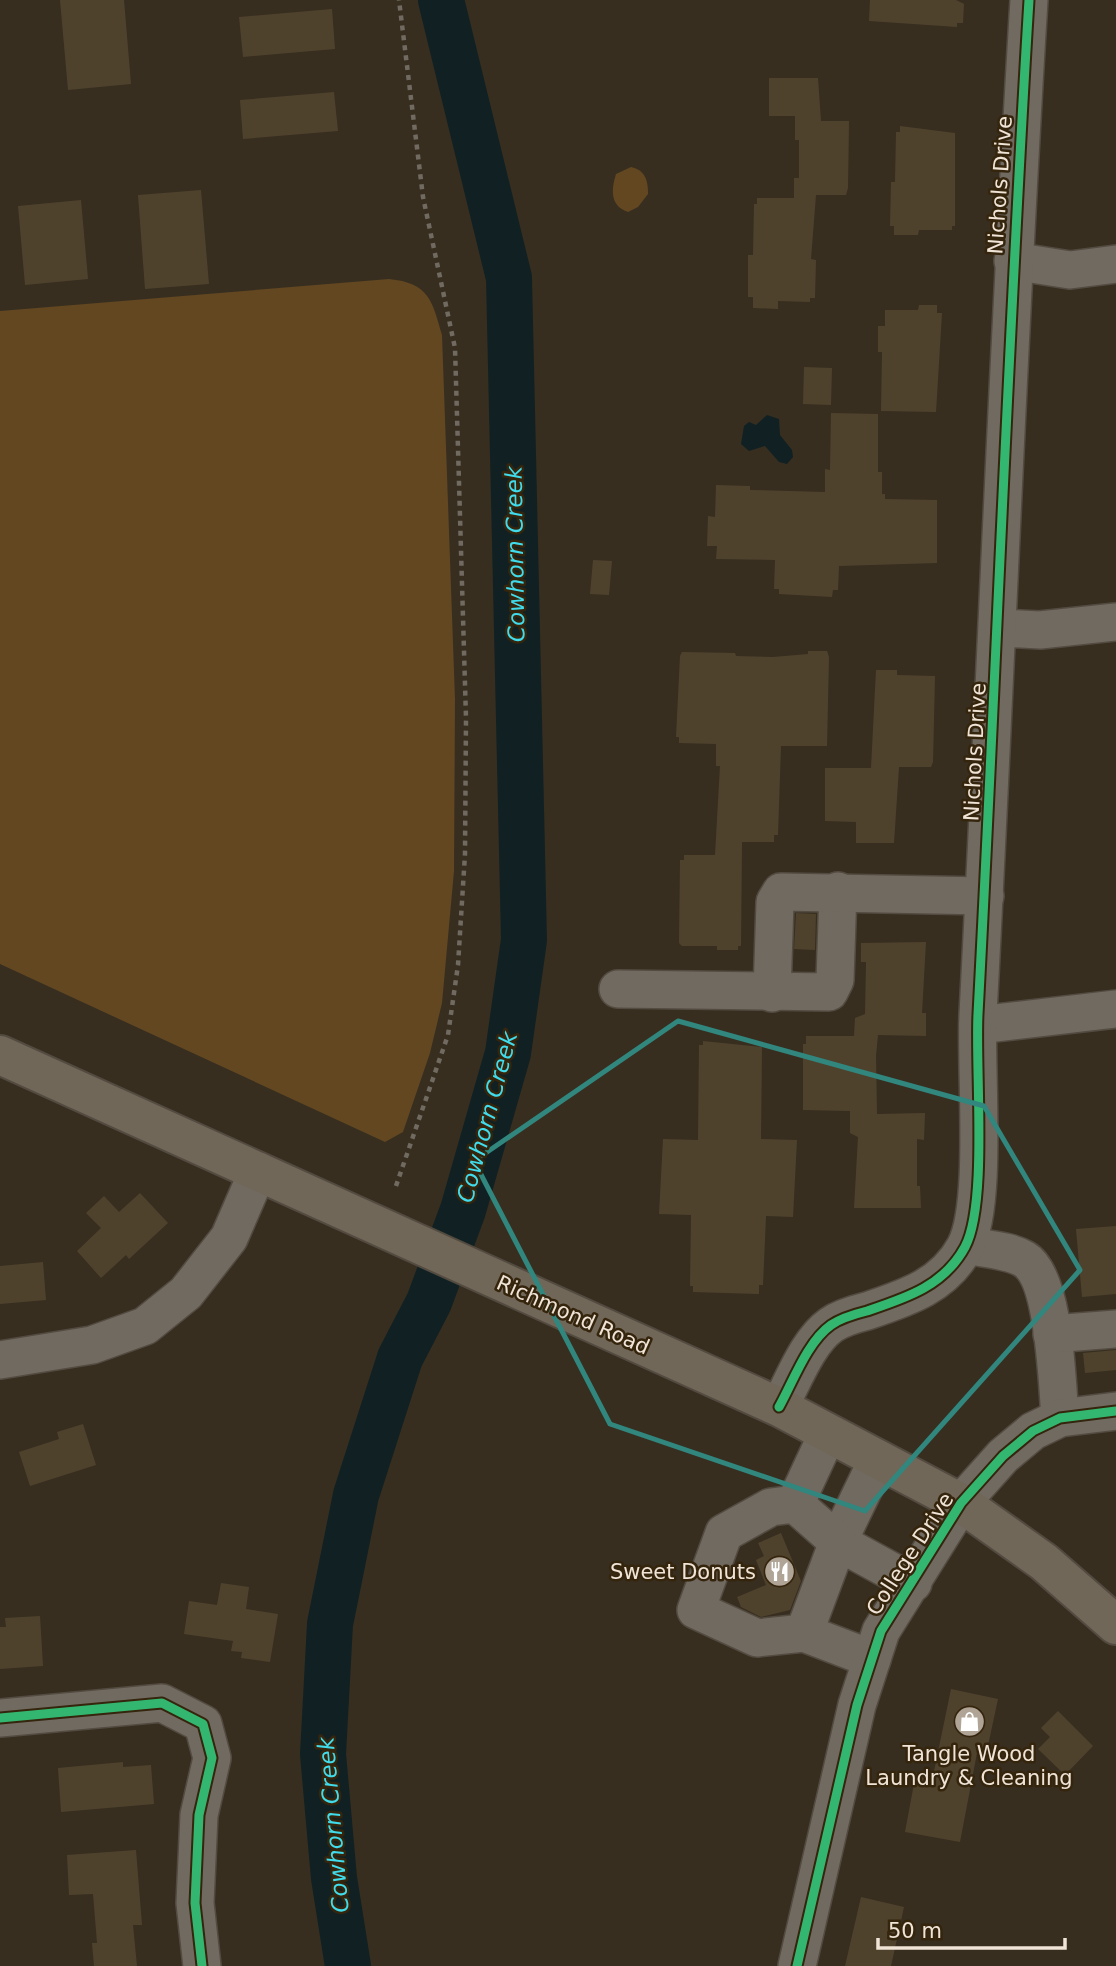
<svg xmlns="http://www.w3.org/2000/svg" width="1116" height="1966" viewBox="0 0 1116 1966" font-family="'DejaVu Sans',sans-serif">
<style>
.green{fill:#624721}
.water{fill:#112123}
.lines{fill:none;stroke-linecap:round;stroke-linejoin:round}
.river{stroke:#112123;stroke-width:46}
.building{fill:#4f422d}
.minor-casing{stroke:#534b40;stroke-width:40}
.major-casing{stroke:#534b40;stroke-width:42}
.path{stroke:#706a60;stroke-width:4.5;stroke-dasharray:5 5;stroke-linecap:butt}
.minor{stroke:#716a61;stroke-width:37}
.major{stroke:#716758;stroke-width:38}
.cycleway-casing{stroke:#35250d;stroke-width:13}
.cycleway{stroke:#33b770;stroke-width:9}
.marked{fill:none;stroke:#31867e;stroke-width:5;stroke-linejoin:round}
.labels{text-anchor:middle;stroke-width:5;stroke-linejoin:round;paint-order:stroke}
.street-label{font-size:21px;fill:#efe4d6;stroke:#35250d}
.poi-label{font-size:21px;fill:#efe4d6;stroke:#35250d;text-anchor:end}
.water-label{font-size:23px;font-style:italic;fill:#40dcec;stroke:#35250d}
</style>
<rect width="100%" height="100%" fill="#372e20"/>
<!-- green -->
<g class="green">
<path d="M631,167C645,170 648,180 648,194L638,207L628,212C610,206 611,190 616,174Z"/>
<path d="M389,279C429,283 432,300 442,335L455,699L454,871L442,1003L430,1053L403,1132L385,1142L0,964V311Z"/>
</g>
<!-- water -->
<polygon class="water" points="767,415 779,419 780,435 792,450 793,457 787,464 779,462 765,446 749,451 741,444 744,426 749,422 756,425"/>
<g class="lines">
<!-- river -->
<polyline class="river" points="348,1966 334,1878 323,1754 330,1624 356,1495 400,1358 429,1302 463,1210 508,1053 524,940 509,278 441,0"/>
</g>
<!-- building -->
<g class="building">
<polygon points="60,0 124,0 131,84 68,90"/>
<polygon points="870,0 956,0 964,4 963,23 957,23 957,27 869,21"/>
<polygon points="332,9 335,49 243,57 239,17"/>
<polygon points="769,78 818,78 821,121 849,121 848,188 846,195 816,195 811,259 816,260 815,298 810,298 810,302 778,301 778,309 753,308 753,297 748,297 748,255 753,255 754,204 757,204 757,198 794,198 794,178 799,178 799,140 795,140 795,116 769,116"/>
<polygon points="334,92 338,131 243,139 240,100"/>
<polygon points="900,126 955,133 955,226 952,226 952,230 919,230 918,235 894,235 894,226 890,226 891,182 895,182 896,132 900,132"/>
<polygon points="201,190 209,284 145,289 138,195"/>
<polygon points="81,200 88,279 25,285 18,206"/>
<polygon points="919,305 937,305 937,313 942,313 936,412 881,411 882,352 878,352 878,326 885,326 885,310 918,310"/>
<polygon points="804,367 832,368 831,405 803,404"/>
<polygon points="831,413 878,414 878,472 882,472 882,494 885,494 885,499 937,500 937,563 839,566 838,590 833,590 832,597 779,594 779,589 774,589 775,560 716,559 717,546 707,546 708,516 715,517 716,485 750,486 750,490 825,492 825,469 830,470"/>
<polygon points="593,560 612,561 609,595 590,594"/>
<polygon points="808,651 827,651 829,657 827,746 781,746 778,835 774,835 774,842 742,842 741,946 738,946 738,950 717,950 717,946 682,946 679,943 680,860 684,860 684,855 715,855 720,766 716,766 716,744 679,743 679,737 676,737 680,656 682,652 735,653 736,656 773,657 808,654"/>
<polygon points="876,670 897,670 897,675 935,676 933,762 931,767 899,767 894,843 856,843 856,822 825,821 825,768 871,768"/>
<polygon points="796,913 816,914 815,950 794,949"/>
<polygon points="926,942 922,1013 926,1013 926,1036 878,1035 876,1056 877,1114 925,1113 924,1140 917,1139 917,1186 920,1186 921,1208 854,1208 858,1137 850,1133 850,1111 803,1110 803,1044 806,1044 806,1036 854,1036 855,1018 865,1014 866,962 861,962 861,943"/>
<polygon points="703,1041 762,1047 761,1139 797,1140 793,1217 766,1216 763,1285 759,1285 759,1294 693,1292 693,1286 690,1286 691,1215 659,1214 663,1139 698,1140 699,1045 703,1045"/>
<polygon points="140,1193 168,1223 129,1259 126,1255 101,1278 77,1251 101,1228 86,1213 104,1196 119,1212"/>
<polygon points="1116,1226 1116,1294 1082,1297 1076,1229"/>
<polygon points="43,1262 46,1300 0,1304 0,1266"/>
<polygon points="1116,1350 1116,1370 1085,1373 1083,1353"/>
<polygon points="83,1424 96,1465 30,1486 19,1452 59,1439 57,1432"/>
<polygon points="781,1533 801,1581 790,1610 761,1617 741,1607 737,1597 766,1585 756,1560 764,1556 758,1543"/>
<polygon points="221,1583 249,1587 246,1609 278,1614 270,1662 241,1658 242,1652 231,1651 233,1641 184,1634 189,1601 217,1605"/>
<polygon points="40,1616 43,1666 0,1669 0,1627 6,1627 5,1618"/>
<polygon points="951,1689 998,1699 986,1755 977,1753 960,1842 905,1832 916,1773 933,1776"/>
<polygon points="1058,1711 1093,1746 1065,1775 1038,1749 1050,1737 1041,1728"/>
<polygon points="123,1762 123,1767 151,1765 154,1804 61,1812 58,1768"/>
<polygon points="136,1850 142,1925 133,1925 137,1966 94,1966 92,1943 97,1943 93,1894 69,1895 67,1855"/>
<polygon points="861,1897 904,1907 891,1966 845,1966"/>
</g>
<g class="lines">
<defs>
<g id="minor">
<polyline points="1013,261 1070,270 1116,264"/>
<polyline points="999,628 1040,630 1116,622"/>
<polyline points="618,989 829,992 835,980 838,891"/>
<polyline points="772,993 775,902 781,892 985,896"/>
<polyline points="978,1025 1116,1009"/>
<path d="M967,1245C984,1249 1009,1250 1024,1259C1055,1277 1057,1383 1060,1418"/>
<polyline points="1052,1334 1116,1329"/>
<polyline points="0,1360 92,1345 145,1326 186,1293 229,1238 258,1171"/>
<path d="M779,1407C793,1382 807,1342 831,1325C841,1318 855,1314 867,1311C906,1298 944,1286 965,1247C988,1204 975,1069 978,1014C996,676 1008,338 1029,0"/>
<polyline points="878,1459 838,1542 913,1583"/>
<polyline points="795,1504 828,1433"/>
<polyline points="804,1633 838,1542 795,1504 771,1507 724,1533 696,1610 757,1638 804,1633 872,1659"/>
<polyline points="0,1718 162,1703 203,1724 212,1758 199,1815 195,1903 202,1966"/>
<polyline points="797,1966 857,1705 881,1631 961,1503 1003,1456 1033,1431 1060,1418 1116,1411"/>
</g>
<polyline id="major" points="0,1055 779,1407 961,1503 1044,1562 1116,1625"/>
</defs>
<!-- minor casing -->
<use href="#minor" class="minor-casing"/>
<!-- major casing -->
<use href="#major" class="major-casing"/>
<!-- path -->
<polyline class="path" points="396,1186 448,1035 458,965 465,854 466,718 455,348 423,197 399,0"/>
<!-- minor -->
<use href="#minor" class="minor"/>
<!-- major -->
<use href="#major" class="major"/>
<defs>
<g id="cycleway">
<path d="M779,1407C793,1382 807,1342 831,1325C841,1318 855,1314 867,1311C906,1298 944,1286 965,1247C988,1204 975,1069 978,1014C996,676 1008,338 1029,0"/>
<polyline points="0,1718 162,1703 203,1724 212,1758 199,1815 195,1903 202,1966"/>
<polyline points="797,1966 857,1705 881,1631 961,1503 1003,1456 1033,1431 1060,1418 1116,1411"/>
</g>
</defs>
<!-- cycleway casing -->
<use href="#cycleway" class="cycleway-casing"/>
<!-- cycleway -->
<use href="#cycleway" class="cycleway"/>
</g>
<!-- marked area -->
<path class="marked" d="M678,1021L984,1106L1080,1270L865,1511L610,1424L474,1161Z"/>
<!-- icons -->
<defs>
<symbol id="restaurant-disc" viewBox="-11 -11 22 22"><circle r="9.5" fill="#afa496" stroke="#35250d"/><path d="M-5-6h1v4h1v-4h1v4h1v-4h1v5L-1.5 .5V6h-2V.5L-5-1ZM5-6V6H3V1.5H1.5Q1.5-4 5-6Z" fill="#fff"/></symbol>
<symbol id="shop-disc" viewBox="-11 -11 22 22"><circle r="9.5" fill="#afa496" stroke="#35250d"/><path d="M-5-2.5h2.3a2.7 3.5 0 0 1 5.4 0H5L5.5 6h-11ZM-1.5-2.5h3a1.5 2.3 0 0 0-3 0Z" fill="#fff"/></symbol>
</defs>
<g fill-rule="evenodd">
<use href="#restaurant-disc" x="762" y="1554" width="35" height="35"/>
<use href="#shop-disc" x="952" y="1704" width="35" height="35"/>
</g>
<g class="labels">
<!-- street labels -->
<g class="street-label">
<text transform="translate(1000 185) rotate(-86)" y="7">Nichols Drive</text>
<text transform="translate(975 752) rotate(-87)" y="7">Nichols Drive</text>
<text transform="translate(573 1315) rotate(24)" y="7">Richmond Road</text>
<text transform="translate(910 1554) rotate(-57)" y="7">College Drive</text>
</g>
<!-- poi labels -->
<g class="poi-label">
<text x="756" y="1579">Sweet Donuts</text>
<text x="969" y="1761" text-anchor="middle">Tangle Wood<tspan x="969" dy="24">Laundry &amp; Cleaning</tspan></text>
</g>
<!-- water labels -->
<g class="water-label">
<text transform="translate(515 554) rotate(-91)" y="8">Cowhorn Creek</text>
<text transform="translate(487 1117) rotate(-75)" y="8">Cowhorn Creek</text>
<text transform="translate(333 1825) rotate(-95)" y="8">Cowhorn Creek</text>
</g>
</g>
<!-- scale -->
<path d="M878 1938v10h187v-10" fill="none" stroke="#efe4d6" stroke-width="3.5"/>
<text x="888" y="1938" font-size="21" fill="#efe4d6" stroke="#35250d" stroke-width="5" paint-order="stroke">50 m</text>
</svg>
